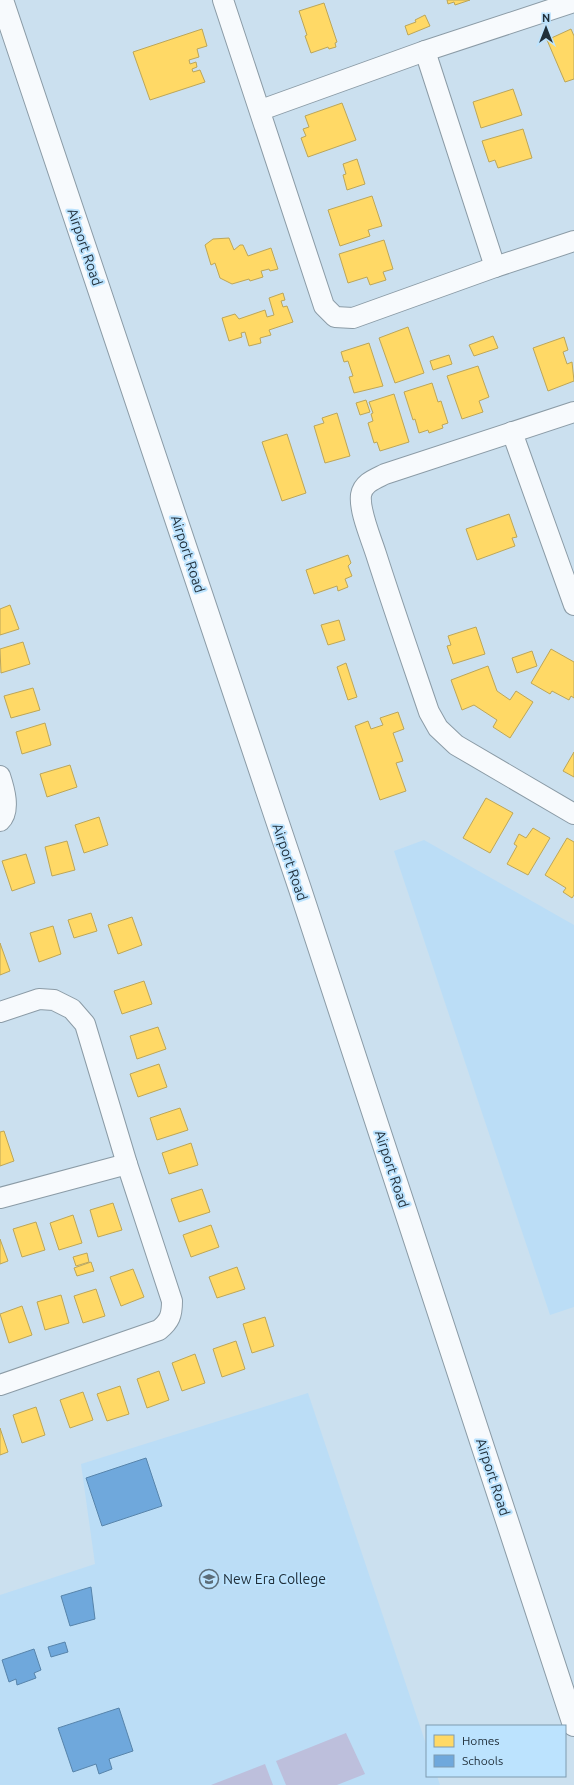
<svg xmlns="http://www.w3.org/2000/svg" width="574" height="1785" viewBox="0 0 574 1785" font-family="Ubuntu,sans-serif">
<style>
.built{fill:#bbddf6}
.green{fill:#bdbfdc}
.homes{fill:#ffd966;stroke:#bca659}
.schools{fill:#6fa8dc;stroke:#5784ab}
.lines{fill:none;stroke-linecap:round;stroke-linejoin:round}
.minor-casing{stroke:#8b9ba6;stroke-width:22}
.major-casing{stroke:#8b9ba6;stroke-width:24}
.minor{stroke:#f7fafd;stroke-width:20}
.major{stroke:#f7fafd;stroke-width:22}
.labels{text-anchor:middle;stroke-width:4;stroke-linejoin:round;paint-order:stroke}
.street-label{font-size:14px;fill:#202f3a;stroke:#bce3fe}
.poi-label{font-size:14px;fill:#202f3a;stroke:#bce3fe;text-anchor:start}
</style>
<rect width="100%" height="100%" fill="#cbe0ef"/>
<!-- built -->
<g class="built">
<polygon points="424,840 574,925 574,1307 550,1315 394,851"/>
<polygon points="308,1393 427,1747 427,1776 437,1776 440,1785 0,1785 0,1595 95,1564 81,1464"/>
</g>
<!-- green -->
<g class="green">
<polygon points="346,1733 365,1774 337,1785 286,1785 276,1761"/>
<polygon points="265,1764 273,1785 211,1785"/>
</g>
<!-- homes -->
<g class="homes">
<polygon points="447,0 470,0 455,5 454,2 448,4"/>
<polygon points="324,3 337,42 335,43 336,47 329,49 328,47 311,53 305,36 307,35 299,11"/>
<polygon points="425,15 430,26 408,35 405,26 416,22 415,20"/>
<polygon points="202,29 207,46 197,49 199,57 189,60 190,64 196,62 197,67 192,69 193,72 200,70 205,82 150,100 133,52"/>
<polygon points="571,29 574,36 574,79 565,82 547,40"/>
<polygon points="513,89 522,115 481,128 473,102"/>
<polygon points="342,103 356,140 308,157 301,138 306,136 303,129 309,127 305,116"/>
<polygon points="523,129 532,158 498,168 495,160 489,162 482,141"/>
<polygon points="357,159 365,184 347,190 343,175 346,174 343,164"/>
<polygon points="372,196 382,226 368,230 370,236 340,246 328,210"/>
<polygon points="229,238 234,250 240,245 243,245 248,256 271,248 278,269 270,271 269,269 261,271 263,277 250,281 249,279 232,284 220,278 215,263 211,265 205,245 213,239"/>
<polygon points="384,240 393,269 383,272 386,280 370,285 367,277 348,283 339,254"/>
<polygon points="283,293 285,300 281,301 283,307 287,306 293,322 269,330 271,335 260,338 261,343 249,346 245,332 241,333 242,337 229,341 222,318 235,314 239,319 265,310 267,317 274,315 269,298"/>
<polygon points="408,327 424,373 395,383 379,338"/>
<polygon points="493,336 498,348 474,356 469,345"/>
<polygon points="564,337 568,350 563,352 567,364 572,362 574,381 548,391 533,348"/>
<polygon points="369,343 383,386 354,393 349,377 353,376 348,361 344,362 341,352"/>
<polygon points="449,355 452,364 433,370 430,361"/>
<polygon points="478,366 489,397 479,401 483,412 462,419 447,376"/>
<polygon points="432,383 438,402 441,401 448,423 442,425 443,428 429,433 428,430 419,433 415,419 413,420 404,392"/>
<polygon points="394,394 409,442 380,451 377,442 374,443 368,423 373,421 371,414 373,413 369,402"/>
<polygon points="366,400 370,412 360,415 356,403"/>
<polygon points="337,413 350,456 325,463 314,426 324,423 322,418"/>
<polygon points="287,434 306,493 282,501 262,442"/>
<polygon points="509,514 517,537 512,538 515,546 477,560 466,529"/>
<polygon points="348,555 351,563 348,566 352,576 345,579 348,587 338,591 337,586 314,594 306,570"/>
<polygon points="10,605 19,629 0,635 0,609"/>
<polygon points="339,620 345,640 328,645 321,625"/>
<polygon points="476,627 485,654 453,664 447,646 451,645 448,636"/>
<polygon points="23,642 30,664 1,673 0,649"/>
<polygon points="551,649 574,662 574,698 571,696 569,700 552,691 550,694 531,683"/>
<polygon points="532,651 537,666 517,673 512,658"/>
<polygon points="346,663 357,697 348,700 337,667"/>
<polygon points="488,666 497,691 510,700 516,691 533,702 510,738 493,727 497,720 474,705 462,710 451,680"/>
<polygon points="33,688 40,710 11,718 4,696"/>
<polygon points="398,712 404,729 393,733 403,761 396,763 406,791 380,800 355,726 368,721 371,729 383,725 380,718"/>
<polygon points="45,723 51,745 22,754 16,732"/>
<polygon points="574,752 574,777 563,771"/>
<polygon points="70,765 77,787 47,797 40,774"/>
<polygon points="486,798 513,813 490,853 463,838"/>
<polygon points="99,817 108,845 84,853 75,825"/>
<polygon points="533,828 550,838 528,875 507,864 517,846 514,844 519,834 526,838"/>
<polygon points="567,838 574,842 574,895 572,898 563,892 566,888 545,875"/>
<polygon points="67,841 75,870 52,876 45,847"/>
<polygon points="26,854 35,883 12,891 2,861"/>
<polygon points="91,913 97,931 74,938 68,920"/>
<polygon points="132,917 142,945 118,954 108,925"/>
<polygon points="53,926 61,954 39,962 30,933"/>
<polygon points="0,943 10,971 0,975"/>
<polygon points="144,981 152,1004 122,1014 114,991"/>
<polygon points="158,1027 166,1049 137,1059 130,1036"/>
<polygon points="159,1064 167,1087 138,1097 130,1074"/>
<polygon points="180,1108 188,1130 157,1140 150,1118"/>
<polygon points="4,1131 14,1161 0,1166 0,1132"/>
<polygon points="191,1143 198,1165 169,1174 162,1153"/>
<polygon points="202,1189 210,1212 179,1222 171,1199"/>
<polygon points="113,1203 122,1230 98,1237 90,1210"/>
<polygon points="73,1215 82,1243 59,1250 50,1223"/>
<polygon points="36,1222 45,1250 22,1257 13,1229"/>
<polygon points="211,1225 219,1247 191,1257 183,1235"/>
<polygon points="0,1239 8,1261 0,1264"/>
<polygon points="87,1253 89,1262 76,1266 73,1257"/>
<polygon points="91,1262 94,1271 77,1276 74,1268"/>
<polygon points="237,1267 245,1289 217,1298 209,1277"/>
<polygon points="133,1269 144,1297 121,1306 110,1277"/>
<polygon points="96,1289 105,1316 83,1323 74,1296"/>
<polygon points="61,1295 69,1323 45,1330 37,1302"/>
<polygon points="22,1306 32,1335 9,1343 0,1314"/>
<polygon points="265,1317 274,1346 252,1353 243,1324"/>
<polygon points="236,1341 245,1369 222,1377 213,1349"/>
<polygon points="195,1354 205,1383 182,1391 172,1363"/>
<polygon points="159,1371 169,1400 147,1408 137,1379"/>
<polygon points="120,1386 129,1414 107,1421 97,1394"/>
<polygon points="83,1392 93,1420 70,1428 60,1400"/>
<polygon points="36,1407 45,1435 22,1443 13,1415"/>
<polygon points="0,1428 8,1452 0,1455"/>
</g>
<!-- schools -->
<g class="schools">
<polygon points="146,1458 162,1506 102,1526 86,1478"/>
<polygon points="91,1587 95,1619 70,1626 61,1596"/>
<polygon points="65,1642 68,1652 51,1657 48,1647"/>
<polygon points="34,1649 41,1670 34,1673 36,1678 17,1685 16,1679 9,1682 2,1660"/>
<polygon points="119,1708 133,1751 109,1759 112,1769 99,1774 96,1764 73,1772 58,1728"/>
</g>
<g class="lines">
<defs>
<g id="minor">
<polyline points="223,0 324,306 335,317 353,318 495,267 574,241"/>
<polyline points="425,51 495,267"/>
<polyline points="261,110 425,51 574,2"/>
<path d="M574,412L385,474C375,479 363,483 361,495C359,511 371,538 376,554C393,607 411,659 429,712L438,728L456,745L574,814"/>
<polyline points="512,432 574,605"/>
<path d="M0,776C4,788 11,811 0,821"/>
<path d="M0,1012L39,999L54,1000L72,1009L85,1024L127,1164L172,1301C172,1315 170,1321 159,1330L0,1385"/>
<polyline points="0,1198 127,1164"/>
</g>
<polyline id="major" points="2,0 300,889 574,1725"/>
</defs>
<!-- minor casing -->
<use href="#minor" class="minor-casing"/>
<!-- major casing -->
<use href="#major" class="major-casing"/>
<!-- minor -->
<use href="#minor" class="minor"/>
<!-- major -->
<use href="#major" class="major"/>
</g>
<!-- icons -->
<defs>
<symbol id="university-ring" viewBox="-11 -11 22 22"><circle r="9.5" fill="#bce3fe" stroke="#5c6d79" stroke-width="1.5"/><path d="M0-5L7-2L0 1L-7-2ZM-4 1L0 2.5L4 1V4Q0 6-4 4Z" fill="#5c6d79"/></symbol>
</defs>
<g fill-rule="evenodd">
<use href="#university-ring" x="198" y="1568" width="22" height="22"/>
</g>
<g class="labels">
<!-- street labels -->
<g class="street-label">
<text transform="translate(85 247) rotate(71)" y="5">Airport Road</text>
<text transform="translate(188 554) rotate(72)" y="5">Airport Road</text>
<text transform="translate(290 862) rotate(71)" y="5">Airport Road</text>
<text transform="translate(392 1169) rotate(72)" y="5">Airport Road</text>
<text transform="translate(493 1477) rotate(72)" y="5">Airport Road</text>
</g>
<!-- poi labels -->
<g class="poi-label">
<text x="223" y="1584">New Era College</text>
</g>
</g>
<!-- legend -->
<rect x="426" y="1725" width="140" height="52" fill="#bce3fe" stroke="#7e9bb0"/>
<rect x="434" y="1735" width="20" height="12" fill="#ffd966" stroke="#7e9bb0"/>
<text x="462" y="1745" font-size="12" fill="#202f3a">Homes</text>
<rect x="434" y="1755" width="20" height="12" fill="#6fa8dc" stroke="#7e9bb0"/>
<text x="462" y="1765" font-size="12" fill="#202f3a">Schools</text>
<!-- north arrow -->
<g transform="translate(546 28)" stroke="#bce3fe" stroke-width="3" paint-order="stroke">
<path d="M0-3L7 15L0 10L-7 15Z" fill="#202f3a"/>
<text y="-6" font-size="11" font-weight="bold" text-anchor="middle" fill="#202f3a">N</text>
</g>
</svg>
